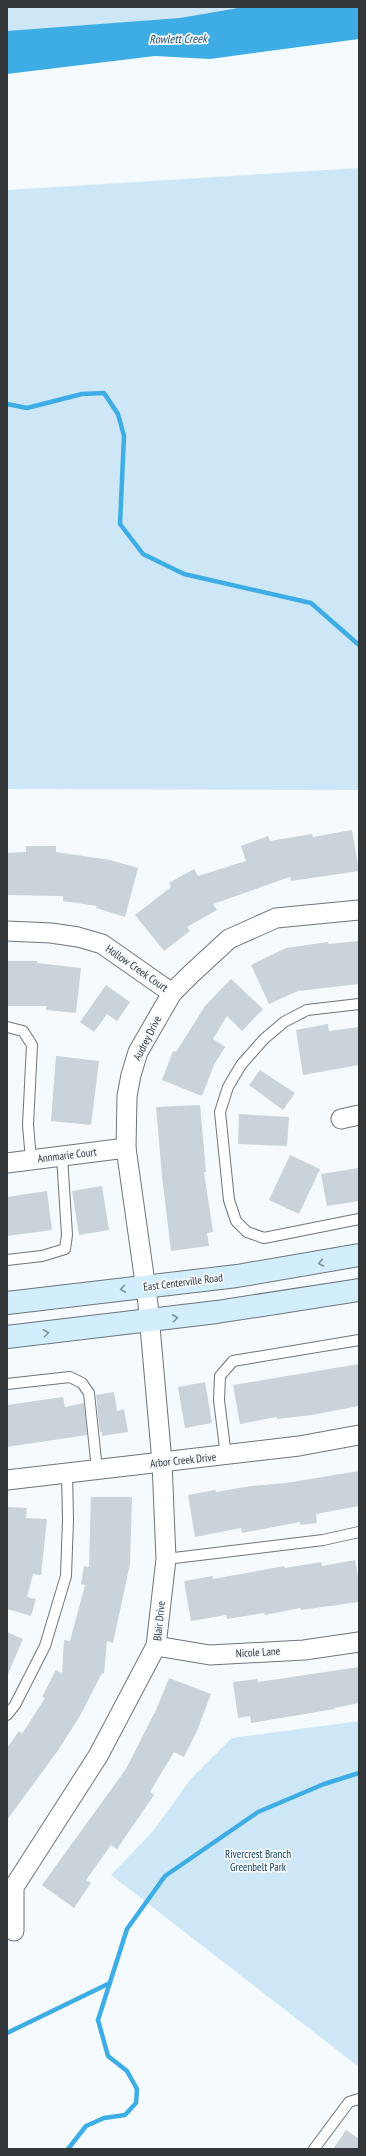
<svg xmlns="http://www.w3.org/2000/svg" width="366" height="2156" font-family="'PT Sans Narrow',sans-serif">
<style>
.green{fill:#cee7f7}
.water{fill:#3eade5}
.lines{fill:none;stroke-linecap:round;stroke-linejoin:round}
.stream{stroke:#3eade5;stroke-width:4.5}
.building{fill:#c9d3d9}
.lane-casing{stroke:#6d767b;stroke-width:12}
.street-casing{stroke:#6d767b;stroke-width:21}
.secondary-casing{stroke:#6d767b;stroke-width:24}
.lane{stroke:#fff;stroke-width:10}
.street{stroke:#fff;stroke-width:19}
.secondary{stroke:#d2edfc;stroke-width:22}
.oneway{stroke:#82929a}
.labels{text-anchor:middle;stroke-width:3.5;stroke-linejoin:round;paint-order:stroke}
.street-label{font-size:11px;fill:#333739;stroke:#f4fafe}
.park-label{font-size:11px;fill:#18445c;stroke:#f4fafe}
.water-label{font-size:12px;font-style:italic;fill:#245068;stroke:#f4fafe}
</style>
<rect width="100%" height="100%" fill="#f4fafe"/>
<g class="green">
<polygon points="7,7 344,7 7,51"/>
<polygon points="359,168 359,790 7,789 7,190"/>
<polygon points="359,1721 359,2067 111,1875 153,1831 190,1780 232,1738"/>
</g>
<polygon class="water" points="244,7 359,7 359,39 210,59 155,56 7,74 7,31 180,18"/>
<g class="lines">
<g class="stream">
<polyline points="7,404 27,408 82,394 104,393 118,414 124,436 120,524 143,554 184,574 311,603 359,645"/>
<polyline points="7,2033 110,1983"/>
<polyline points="68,2149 86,2126 104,2118 125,2115 136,2103 137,2089 127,2071 108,2056 98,2020 127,1929 165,1876 258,1812 324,1784 359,1773"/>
</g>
</g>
<g class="building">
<polygon points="352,830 359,871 291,881 290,877 213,904 217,910 187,927 190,931 164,951 135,915 171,887 169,883 194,869 198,876 246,861 241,846 268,836 270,841 312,834 313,837"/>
<polygon points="26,846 56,846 56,852 110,860 138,868 125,917 96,908 97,906 63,901 63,896 7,895 7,853 26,852"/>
<polygon points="359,941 359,984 298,991 269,1004 251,965 286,948 328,942 329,944"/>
<polygon points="7,961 37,961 37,963 81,968 76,1013 46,1010 46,1006 7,1006"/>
<polygon points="231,979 263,1009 242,1031 227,1016 213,1039 225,1047 214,1065 202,1096 162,1080 173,1051 176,1052 205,1006"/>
<polygon points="106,985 130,1002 117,1021 107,1014 94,1032 80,1022"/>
<polygon points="328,1024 329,1031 359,1027 359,1065 303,1075 296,1030"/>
<polygon points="56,1056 99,1061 91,1125 51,1121"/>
<polygon points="260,1070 295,1093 283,1110 249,1085"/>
<polygon points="200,1105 206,1172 204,1172 213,1232 207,1233 209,1246 171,1251 162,1176 156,1107"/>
<polygon points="239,1114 289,1117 287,1146 238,1144"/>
<polygon points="290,1155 320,1169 299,1214 269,1200"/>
<polygon points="359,1168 359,1201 327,1206 321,1174"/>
<polygon points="102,1186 109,1230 79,1235 72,1191"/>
<polygon points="47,1191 52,1230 7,1236 7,1197"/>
<polygon points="359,1364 359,1406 312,1415 277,1419 277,1417 240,1424 233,1385"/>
<polygon points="205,1382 212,1423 185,1428 178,1387"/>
<polygon points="114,1392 117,1411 124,1409 128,1432 102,1436 102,1432 100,1432 96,1395"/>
<polygon points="63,1397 65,1407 84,1403 87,1435 7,1447 7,1405"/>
<polygon points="359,1471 359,1506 316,1514 317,1523 300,1525 300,1522 242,1533 241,1528 195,1537 188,1495 215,1490 216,1492 251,1486 286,1483"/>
<polygon points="91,1497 132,1497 130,1564 113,1643 107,1641 104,1674 102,1673 81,1714 59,1749 7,1820 7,1748 19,1731 22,1734 45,1698 42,1697 56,1670 62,1673 64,1640 70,1641 85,1585 81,1584 84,1566 89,1567"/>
<polygon points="7,1507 27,1508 26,1518 47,1519 41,1575 33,1574 27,1597 36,1599 31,1616 7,1609"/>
<polygon points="355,1560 359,1582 359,1602 301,1610 300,1608 265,1615 264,1613 227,1619 226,1615 191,1621 184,1581 213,1576 213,1579 284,1566 285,1568 321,1562 322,1566"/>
<polygon points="7,1632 23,1639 7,1676"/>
<polygon points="359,1667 359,1703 334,1708 335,1709 251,1723 250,1716 238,1718 233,1682 257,1679 258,1682"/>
<polygon points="169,1678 211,1694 197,1731 184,1757 174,1752 150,1792 154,1795 117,1849 111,1845 86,1880 91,1883 74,1908 42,1885 126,1769 157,1708"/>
<polygon points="346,2130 359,2139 359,2149 333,2149"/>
</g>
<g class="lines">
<defs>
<g id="lane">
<polyline points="359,1004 307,1010 284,1022 264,1039 241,1065 228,1087 220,1112 229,1200 236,1221 247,1232 264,1238 359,1219"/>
<polyline points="7,1027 23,1031 32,1045 28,1125 31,1160"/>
<polyline points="7,1260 42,1256 65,1249 67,1235 62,1156"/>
<polyline points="7,1384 70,1377 82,1383 89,1393 97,1470"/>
<polyline points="226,1456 219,1400 220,1376 233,1361 359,1340"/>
<polyline points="166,1559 323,1540 359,1532"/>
<polyline points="7,1715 15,1705 45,1646 66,1576 68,1520 67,1473"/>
<polyline points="314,2149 349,2102 359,2099"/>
</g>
<g id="street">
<polyline points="7,931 51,933 78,937 102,944 172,993"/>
<polyline points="341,1119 359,1115"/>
<polyline points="7,1163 126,1148"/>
<polyline points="7,1480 299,1446 359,1435"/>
<polyline points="156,1646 210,1655 304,1650 359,1642"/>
<polyline points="14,1931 14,1887 98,1756 156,1646 166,1559 162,1462 148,1304 126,1148 127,1096 131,1075 138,1052 172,993 191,974 229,939 276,918 359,910"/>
</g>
<g id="secondary">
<polyline points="7,1303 237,1276 359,1255"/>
<polyline points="7,1337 217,1312 359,1290"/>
</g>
</defs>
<use href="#lane" class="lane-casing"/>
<use href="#street" class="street-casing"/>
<use href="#secondary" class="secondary-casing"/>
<use href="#lane" class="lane"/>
<use href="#street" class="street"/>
<use href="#secondary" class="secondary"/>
</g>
<defs><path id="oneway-chevron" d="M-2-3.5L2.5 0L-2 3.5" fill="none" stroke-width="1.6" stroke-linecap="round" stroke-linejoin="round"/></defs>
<g class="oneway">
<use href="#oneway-chevron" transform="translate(321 1263) rotate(169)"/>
<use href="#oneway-chevron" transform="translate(123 1289) rotate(173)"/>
<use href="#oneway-chevron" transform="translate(175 1318) rotate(-7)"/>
<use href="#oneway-chevron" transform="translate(46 1333) rotate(-7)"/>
</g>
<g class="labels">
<g class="street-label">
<text transform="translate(137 968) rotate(35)" y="4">Hollow Creek Court</text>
<text transform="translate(147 1038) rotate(-63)" y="4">Audrey Drive</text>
<text transform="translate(67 1155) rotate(-7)" y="4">Annmarie Court</text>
<text transform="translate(183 1282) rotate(-7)" y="4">East Centerville Road</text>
<text transform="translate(183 1460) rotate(-6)" y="4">Arbor Creek Drive</text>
<text transform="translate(159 1621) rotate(-84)" y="4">Blair Drive</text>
<text transform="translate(258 1652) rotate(-3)" y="4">Nicole Lane</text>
</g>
<g class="park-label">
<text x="258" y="1858">Rivercrest Branch<tspan x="258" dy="13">Greenbelt Park</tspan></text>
</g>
<g class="water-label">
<text transform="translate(178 39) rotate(-1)" y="4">Rowlett Creek</text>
</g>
</g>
<rect width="366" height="2156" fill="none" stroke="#333739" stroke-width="16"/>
</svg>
